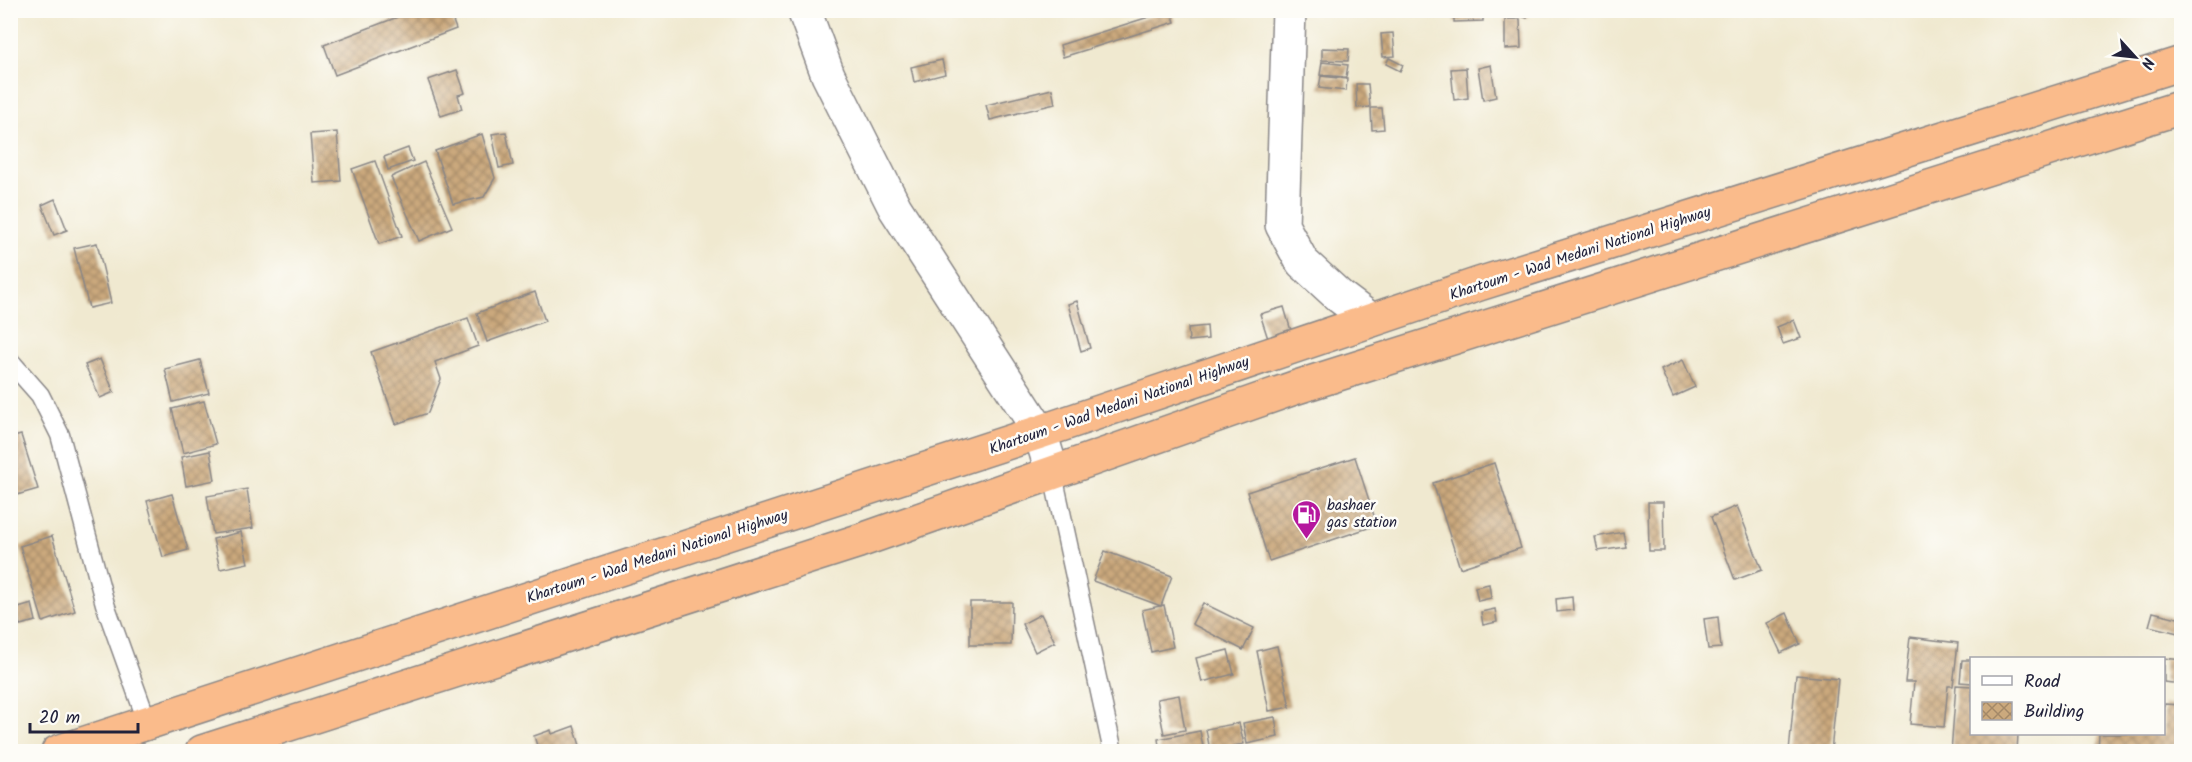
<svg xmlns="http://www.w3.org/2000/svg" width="2192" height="762" font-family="Kalam,sans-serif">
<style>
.building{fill:url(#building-cross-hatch)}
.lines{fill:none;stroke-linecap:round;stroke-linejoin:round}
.service-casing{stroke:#898686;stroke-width:21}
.minor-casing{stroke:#898686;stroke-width:36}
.trunk-casing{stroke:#898686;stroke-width:36}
.service{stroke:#fff;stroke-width:18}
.minor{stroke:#fff;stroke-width:33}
.trunk{stroke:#fabb8b;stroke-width:33}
.labels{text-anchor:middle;stroke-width:5;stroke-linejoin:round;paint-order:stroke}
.street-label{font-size:15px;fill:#22223b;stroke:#fdfcf7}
.poi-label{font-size:15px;fill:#22223b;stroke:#fdfcf7;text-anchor:start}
</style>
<defs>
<pattern id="building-cross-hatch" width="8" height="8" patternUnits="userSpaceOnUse" patternTransform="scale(1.5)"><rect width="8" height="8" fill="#cba97d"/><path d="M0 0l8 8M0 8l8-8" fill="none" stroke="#a48968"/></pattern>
</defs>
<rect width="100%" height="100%" fill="#fdfcf7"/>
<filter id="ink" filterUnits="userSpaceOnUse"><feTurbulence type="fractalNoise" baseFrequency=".0167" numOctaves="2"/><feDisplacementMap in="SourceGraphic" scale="12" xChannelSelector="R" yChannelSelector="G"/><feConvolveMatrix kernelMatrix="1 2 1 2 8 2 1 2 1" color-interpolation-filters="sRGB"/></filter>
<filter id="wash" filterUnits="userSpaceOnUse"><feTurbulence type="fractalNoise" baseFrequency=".008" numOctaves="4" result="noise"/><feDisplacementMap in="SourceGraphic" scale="24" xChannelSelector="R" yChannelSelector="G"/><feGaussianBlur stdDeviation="1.35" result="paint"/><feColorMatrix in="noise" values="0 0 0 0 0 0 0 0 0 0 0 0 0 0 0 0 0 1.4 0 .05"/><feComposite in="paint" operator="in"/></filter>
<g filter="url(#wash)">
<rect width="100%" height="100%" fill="#f0e9d0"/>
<g id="blocks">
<g class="building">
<polygon points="416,10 449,10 456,29 335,75 324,45"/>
<polygon points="1171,10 1175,22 1063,57 1060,45"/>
<polygon points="1503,10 1529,10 1527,18"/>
<polygon points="1483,14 1483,21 1454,22 1454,15"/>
<polygon points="1505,19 1520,19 1521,48 1505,49"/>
<polygon points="1393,33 1395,56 1383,57 1381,34"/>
<polygon points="1322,48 1349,49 1348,61 1322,60"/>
<polygon points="1389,58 1403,65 1400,71 1386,64"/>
<polygon points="942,60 945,74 914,82 911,67"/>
<polygon points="1322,62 1348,65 1346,77 1320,75"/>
<polygon points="1491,65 1496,97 1483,100 1478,68"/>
<polygon points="1466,68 1468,98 1454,100 1451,69"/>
<polygon points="457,70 465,93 458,95 462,109 441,116 428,80"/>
<polygon points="1321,76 1347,79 1346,91 1319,88"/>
<polygon points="1356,84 1368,84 1370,107 1357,108"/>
<polygon points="1052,89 1055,104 990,120 986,105"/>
<polygon points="1371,108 1382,108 1384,129 1372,130"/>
<polygon points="337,132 341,181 314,183 310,134"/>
<polygon points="506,132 513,165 499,168 492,134"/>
<polygon points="482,134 495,178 484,197 453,204 435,151"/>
<polygon points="408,148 413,161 388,170 384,157"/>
<polygon points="375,161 402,236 379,244 352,169"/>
<polygon points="424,162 452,227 419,241 391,177"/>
<polygon points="55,199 67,230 54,235 42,205"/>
<polygon points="97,243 111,303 89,308 74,248"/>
<polygon points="535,292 545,321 487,342 477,313"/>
<polygon points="1077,301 1090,348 1081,351 1068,304"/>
<polygon points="1284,307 1294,341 1271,348 1260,314"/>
<polygon points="468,318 478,346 435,362 441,379 428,413 396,424 371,352"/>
<polygon points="1794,320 1801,338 1783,344 1777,327"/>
<polygon points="1207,326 1208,339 1189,341 1188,328"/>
<polygon points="100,359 114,392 100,398 85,365"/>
<polygon points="200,360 209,393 173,402 165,369"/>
<polygon points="1683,360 1695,387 1673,397 1661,370"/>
<polygon points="204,401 216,444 183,453 172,409"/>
<polygon points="21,435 38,489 10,497 10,438"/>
<polygon points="210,451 215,480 186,486 181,457"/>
<polygon points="1355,457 1377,525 1269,561 1247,492"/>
<polygon points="1494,463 1521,548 1460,568 1433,483"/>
<polygon points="247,489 253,528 213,534 207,496"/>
<polygon points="172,494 188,550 163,557 147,501"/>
<polygon points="1648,502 1663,502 1664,551 1649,551"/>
<polygon points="1737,506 1762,570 1735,580 1711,517"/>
<polygon points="241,532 248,563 220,569 213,539"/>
<polygon points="1623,532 1626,547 1598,551 1595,537"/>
<polygon points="52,536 75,611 43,622 20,546"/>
<polygon points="1105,551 1172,576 1161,606 1093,581"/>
<polygon points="1489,584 1491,598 1478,601 1475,587"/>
<polygon points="1572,597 1573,610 1557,612 1556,599"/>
<polygon points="970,602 1012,602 1011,645 970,645"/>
<polygon points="1203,603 1254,628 1243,650 1192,624"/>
<polygon points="32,604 36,621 20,625 15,609"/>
<polygon points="1164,605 1173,647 1151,652 1142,610"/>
<polygon points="1495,609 1497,622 1483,625 1481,612"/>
<polygon points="2153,612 2182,619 2182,634 2149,626"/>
<polygon points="1787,613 1800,644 1781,653 1767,623"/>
<polygon points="1041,614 1055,642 1035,652 1022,624"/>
<polygon points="1718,617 1721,648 1708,649 1704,619"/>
<polygon points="1910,637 1958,643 1953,686 1948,686 1944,727 1910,724 1914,682 1905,682"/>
<polygon points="1277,646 1290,707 1269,711 1257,651"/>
<polygon points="1228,650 1234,674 1202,682 1196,658"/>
<polygon points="2164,658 2182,660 2182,684 2164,682"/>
<polygon points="1962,660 1972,660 1972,683 1960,682"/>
<polygon points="1796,675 1838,679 1831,752 1789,752"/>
<polygon points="1956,685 1972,686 1972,734 2018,734 2017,752 1951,752"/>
<polygon points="1179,695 1185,730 1164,734 1157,699"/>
<polygon points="2164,704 2182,705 2178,752 2098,752 2099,734 2164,734"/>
<polygon points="1275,717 1278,737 1247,744 1243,723"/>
<polygon points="1239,723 1244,744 1210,751 1206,729"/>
<polygon points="574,726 582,752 539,752 534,736 551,730 552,734"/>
<polygon points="1200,731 1204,752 1160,752 1158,739"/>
</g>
</g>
</g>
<g filter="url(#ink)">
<use href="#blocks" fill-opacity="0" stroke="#898686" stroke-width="1.5"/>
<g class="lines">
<defs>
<g id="service">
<polyline points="10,361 40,395 60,435 105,604 148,724"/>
<polyline points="1053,475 1113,752"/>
</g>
<g id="minor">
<polyline points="804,10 828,75 895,208 1040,432 1053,475"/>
<polyline points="1289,10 1282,225 1302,262 1339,296 1371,320"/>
</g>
<g id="trunk">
<polyline points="58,752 1040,432 1479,284 2182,63"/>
<polyline points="202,752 859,541 1294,388 2182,107"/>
</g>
</defs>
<use href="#service" class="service-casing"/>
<use href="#minor" class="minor-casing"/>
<use href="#trunk" class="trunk-casing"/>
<use href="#service" class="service"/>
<use href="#minor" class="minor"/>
<use href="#trunk" class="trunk"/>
</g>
</g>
<defs>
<symbol id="fuel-pin" viewBox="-11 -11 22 30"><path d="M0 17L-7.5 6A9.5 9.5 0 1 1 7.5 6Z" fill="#b5179e" stroke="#fdfcf7"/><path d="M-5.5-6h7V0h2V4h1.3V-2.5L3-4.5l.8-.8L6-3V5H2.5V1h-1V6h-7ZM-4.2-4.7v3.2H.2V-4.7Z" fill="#fff"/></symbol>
</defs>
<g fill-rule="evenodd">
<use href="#fuel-pin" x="1290" y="498" width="33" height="45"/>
</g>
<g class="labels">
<g class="street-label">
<text transform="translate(1580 253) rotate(-18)" y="5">Khartoum - Wad Medani National Highway</text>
<text transform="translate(1119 405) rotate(-19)" y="5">Khartoum - Wad Medani National Highway</text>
<text transform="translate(657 556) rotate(-18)" y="5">Khartoum - Wad Medani National Highway</text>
</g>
<g class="poi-label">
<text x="1327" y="510">bashaer<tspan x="1327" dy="17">gas station</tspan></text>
</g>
</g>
<rect width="2192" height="762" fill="none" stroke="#fdfcf7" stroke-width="36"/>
<rect x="1970" y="657" width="195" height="78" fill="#fdfcf7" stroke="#a5a5ac" stroke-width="1.5"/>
<rect x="1982" y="676" width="30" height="9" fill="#ffffff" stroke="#a5a5ac" stroke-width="1.5"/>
<text x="2024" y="687" font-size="18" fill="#22223b">Road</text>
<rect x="1982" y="702" width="30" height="18" fill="url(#building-cross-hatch)" stroke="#a5a5ac" stroke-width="1.5"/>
<text x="2024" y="717" font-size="18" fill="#22223b">Building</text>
<g transform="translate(2135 57) rotate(117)" stroke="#fdfcf7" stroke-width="4.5" paint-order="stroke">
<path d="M0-4.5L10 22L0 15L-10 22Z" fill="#22223b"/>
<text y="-9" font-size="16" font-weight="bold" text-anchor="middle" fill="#22223b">N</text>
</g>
<path d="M30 723v9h108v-9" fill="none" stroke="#22223b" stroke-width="3"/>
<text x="39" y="723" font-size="18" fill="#22223b" stroke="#fdfcf7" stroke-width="4.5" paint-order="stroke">20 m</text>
</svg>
